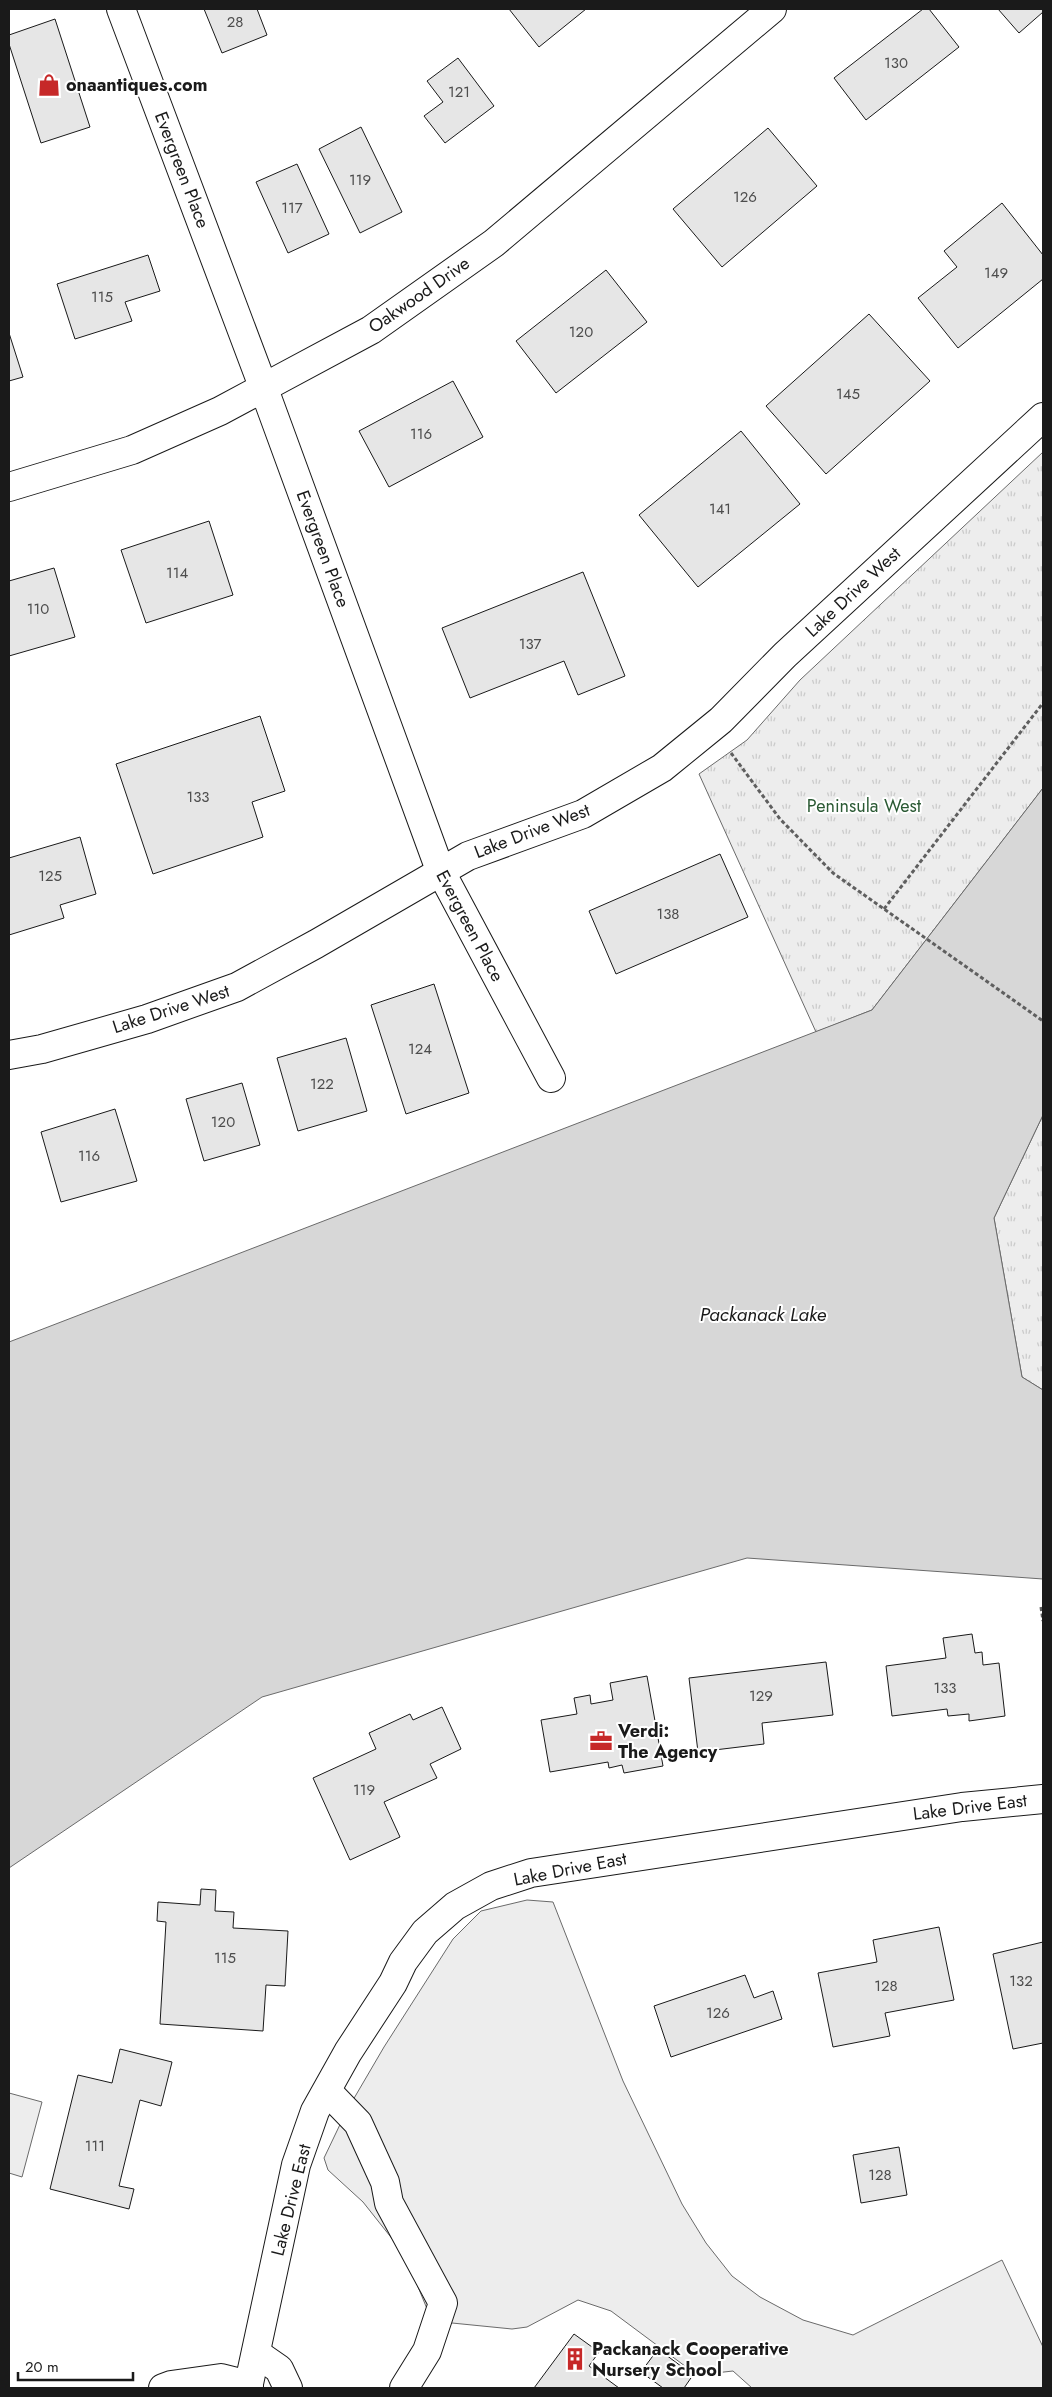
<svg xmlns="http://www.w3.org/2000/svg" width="1052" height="2397" font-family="Jost,sans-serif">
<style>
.park{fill:url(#park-tufts);stroke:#6a6a6a}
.built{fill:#ededed;stroke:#6a6a6a}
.water{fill:#d7d7d7;stroke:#6a6a6a}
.building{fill:#e6e6e6;stroke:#1a1a1a}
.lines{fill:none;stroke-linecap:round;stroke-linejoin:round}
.minor-casing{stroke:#1a1a1a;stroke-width:30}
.path{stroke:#5f5f5f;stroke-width:3;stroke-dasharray:4 2.5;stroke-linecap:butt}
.minor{stroke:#fff;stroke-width:28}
.labels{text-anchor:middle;stroke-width:4;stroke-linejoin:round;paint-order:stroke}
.number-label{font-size:15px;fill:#4d4d4d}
.poi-label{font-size:18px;font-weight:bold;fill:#1a1a1a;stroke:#fff;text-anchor:start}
.street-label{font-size:18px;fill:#1a1a1a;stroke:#fff}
.park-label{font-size:18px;fill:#2b5a34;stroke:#fff}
.water-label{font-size:19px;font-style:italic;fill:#1a1a1a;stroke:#fff}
</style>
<defs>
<pattern id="park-tufts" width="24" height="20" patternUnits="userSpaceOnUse" patternTransform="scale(1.25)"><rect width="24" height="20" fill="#ededed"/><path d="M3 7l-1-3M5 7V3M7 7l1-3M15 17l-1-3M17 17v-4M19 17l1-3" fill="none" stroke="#cbcbcb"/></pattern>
</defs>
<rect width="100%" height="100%" fill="#fff"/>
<g class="park">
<polygon points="1043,452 1043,788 872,1010 816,1032 699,774 747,740 800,680"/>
<polygon points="1043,1115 1043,1390 1022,1377 994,1218"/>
</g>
<g class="built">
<polygon points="527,1900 553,1902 623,2081 682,2204 706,2243 732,2276 760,2297 803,2320 853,2335 1002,2260 1043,2347 1043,2388 752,2388 733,2371 697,2375 611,2311 578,2300 527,2327 512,2329 432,2321 405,2255 363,2202 328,2170 324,2158 346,2112 384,2047 453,1939 481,1911"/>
<polygon points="9,2093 42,2102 22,2177 9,2173"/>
</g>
<polygon class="water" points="1043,788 1043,1115 994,1218 1022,1377 1043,1390 1043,1579 747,1558 262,1697 9,1868 9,1342 872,1010"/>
<g class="building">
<polygon points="204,9 257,9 267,35 222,53"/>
<polygon points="509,9 586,9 539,47"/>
<polygon points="923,9 929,9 959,47 866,120 834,78"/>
<polygon points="998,9 1043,9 1043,12 1019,33"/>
<polygon points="55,19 90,127 41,143 9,44 9,35"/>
<polygon points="458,58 494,106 445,143 424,116 443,102 427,81"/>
<polygon points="361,127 402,212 360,233 319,149"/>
<polygon points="768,128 817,186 722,267 673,209"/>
<polygon points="297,164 329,234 288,253 256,182"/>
<polygon points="1002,203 1043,255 1043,279 958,348 918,298 957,267 944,251"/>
<polygon points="148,255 160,291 125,302 132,321 75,339 57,284"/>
<polygon points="606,270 647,322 556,393 516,341"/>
<polygon points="869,314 930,381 826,474 766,406"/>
<polygon points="9,333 23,377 9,381"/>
<polygon points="453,381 483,437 389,487 359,431"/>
<polygon points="741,431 800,504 698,587 639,515"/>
<polygon points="209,521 233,595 146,623 121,550"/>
<polygon points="54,568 75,637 9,656 9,581"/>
<polygon points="583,572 625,676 578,695 564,661 470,698 442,628"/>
<polygon points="260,716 285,791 252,802 263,837 153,874 116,764"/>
<polygon points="80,837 96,894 60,905 64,918 9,935 9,858"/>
<polygon points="720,854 748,917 616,974 589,911"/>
<polygon points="434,984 469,1093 406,1114 371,1005"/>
<polygon points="346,1038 367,1111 298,1131 277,1058"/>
<polygon points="242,1083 260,1145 204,1161 186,1099"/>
<polygon points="115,1109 137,1181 61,1202 41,1132"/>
<polygon points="972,1634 975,1653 982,1652 983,1665 999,1663 1005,1716 969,1721 969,1714 948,1716 947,1709 892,1716 886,1666 946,1658 943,1638"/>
<polygon points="826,1662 833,1715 762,1723 764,1744 698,1752 689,1678"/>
<polygon points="647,1676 663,1766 624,1773 622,1765 609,1768 608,1762 550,1772 541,1720 577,1714 574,1698 590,1695 591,1704 613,1700 610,1683"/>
<polygon points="442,1707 461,1749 430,1764 437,1778 384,1802 400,1837 350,1860 313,1778 376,1749 369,1733 410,1714 413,1720"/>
<polygon points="201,1889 216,1890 215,1911 234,1912 233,1928 288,1931 285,1986 266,1985 263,2031 160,2024 166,1922 157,1921 158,1902 200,1905"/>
<polygon points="939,1927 954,2000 885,2013 890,2036 833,2047 818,1973 877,1962 873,1940"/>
<polygon points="1043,1942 1043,2043 1013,2049 993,1954"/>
<polygon points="745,1975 754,1998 773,1991 782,2019 671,2057 654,2006"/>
<polygon points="120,2049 172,2062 161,2106 140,2100 119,2186 134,2189 129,2209 50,2189 78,2075 112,2083"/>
<polygon points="899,2147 907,2195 861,2203 853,2155"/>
<polygon points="574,2334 599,2352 589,2366 619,2388 534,2388"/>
<polygon points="658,2349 693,2375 684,2388 663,2388 641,2372"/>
</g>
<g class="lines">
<defs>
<g id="minor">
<polyline points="121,9 264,389 440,870 551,1078"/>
<polyline points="9,487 132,450 220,411 371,330 494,243 772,9"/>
<polyline points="9,1055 42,1049 147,1019 237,987 316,944 468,856 583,814 662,768 721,720 785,655 1043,417"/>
<polyline points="327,2091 358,2123 385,2182 389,2203 443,2303 427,2351 404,2388"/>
<polyline points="256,2353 279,2369 288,2388"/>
<polyline points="163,2388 171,2385 221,2378 249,2385"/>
<polyline points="248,2388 296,2165 315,2111 348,2052 393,1983 403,1962 425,1932 455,1906 491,1886 531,1873 962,1807 1043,1799"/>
</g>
</defs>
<use href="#minor" class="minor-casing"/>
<g class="path">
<polyline points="731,753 780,819 833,873 1043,1021"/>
<polyline points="884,909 1043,703"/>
<polyline points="1041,1607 1043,1621"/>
</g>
<use href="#minor" class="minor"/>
</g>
<defs>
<symbol id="shop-bare" viewBox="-9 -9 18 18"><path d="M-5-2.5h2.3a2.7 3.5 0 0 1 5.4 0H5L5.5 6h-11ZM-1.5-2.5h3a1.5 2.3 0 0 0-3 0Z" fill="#c62828" stroke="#fff" stroke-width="2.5" paint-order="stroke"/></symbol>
<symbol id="office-bare" viewBox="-9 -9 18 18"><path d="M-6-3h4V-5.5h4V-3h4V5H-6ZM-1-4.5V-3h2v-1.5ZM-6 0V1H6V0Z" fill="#c62828" stroke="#fff" stroke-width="2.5" paint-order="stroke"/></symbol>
<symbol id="building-bare" viewBox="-9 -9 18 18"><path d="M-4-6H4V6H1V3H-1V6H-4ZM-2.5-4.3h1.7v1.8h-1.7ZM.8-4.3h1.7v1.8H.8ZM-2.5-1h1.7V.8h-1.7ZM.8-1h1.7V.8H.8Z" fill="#c62828" stroke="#fff" stroke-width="2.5" paint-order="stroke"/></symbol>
</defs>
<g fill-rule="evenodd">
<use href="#shop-bare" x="33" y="69" width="32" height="32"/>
<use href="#office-bare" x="585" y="1725" width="32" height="32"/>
<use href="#building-bare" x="559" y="2343" width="32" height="32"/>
</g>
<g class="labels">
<g class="number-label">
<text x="235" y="27">28</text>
<text x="896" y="68">130</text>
<text x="459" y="97">121</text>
<text x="360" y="185">119</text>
<text x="745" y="202">126</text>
<text x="292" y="213">117</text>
<text x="996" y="278">149</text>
<text x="102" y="302">115</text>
<text x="581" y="337">120</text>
<text x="848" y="399">145</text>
<text x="421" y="439">116</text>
<text x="720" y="514">141</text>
<text x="177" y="578">114</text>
<text x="38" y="614">110</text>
<text x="530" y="649">137</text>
<text x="198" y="802">133</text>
<text x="50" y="881">125</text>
<text x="668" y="919">138</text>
<text x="420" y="1054">124</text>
<text x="322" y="1089">122</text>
<text x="223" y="1127">120</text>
<text x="89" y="1161">116</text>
<text x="945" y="1693">133</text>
<text x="761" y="1701">129</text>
<text x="364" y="1795">119</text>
<text x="225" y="1963">115</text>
<text x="1021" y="1986">132</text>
<text x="886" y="1991">128</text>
<text x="718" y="2018">126</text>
<text x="95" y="2151">111</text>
<text x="880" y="2180">128</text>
</g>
<g class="poi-label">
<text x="66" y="91">onaantiques.com</text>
<text x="618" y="1737">Verdi:<tspan x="618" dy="21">The Agency</tspan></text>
<text x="592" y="2355">Packanack Cooperative<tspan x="592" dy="21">Nursery School</tspan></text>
</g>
<g class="street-label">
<text transform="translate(182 170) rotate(69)" y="6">Evergreen Place</text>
<text transform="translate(419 295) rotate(-35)" y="6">Oakwood Drive</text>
<text transform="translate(323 549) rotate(70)" y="6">Evergreen Place</text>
<text transform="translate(853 592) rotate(-43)" y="6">Lake Drive West</text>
<text transform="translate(532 831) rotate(-21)" y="6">Lake Drive West</text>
<text transform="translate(470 926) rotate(62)" y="6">Evergreen Place</text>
<text transform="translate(171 1009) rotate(-18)" y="6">Lake Drive West</text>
<text transform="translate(970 1807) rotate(-7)" y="6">Lake Drive East</text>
<text transform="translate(570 1869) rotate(-11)" y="6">Lake Drive East</text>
<text transform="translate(291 2200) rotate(-76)" y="6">Lake Drive East</text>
</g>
<g class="park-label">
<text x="864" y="812">Peninsula West</text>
</g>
<g class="water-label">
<text x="763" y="1321">Packanack Lake</text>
</g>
</g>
<rect width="1052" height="2397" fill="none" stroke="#1a1a1a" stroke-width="20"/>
<path d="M18 2372v8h115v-8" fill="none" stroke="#1a1a1a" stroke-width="2.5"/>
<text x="25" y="2372" font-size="15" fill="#1a1a1a" stroke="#ffffff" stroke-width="4" paint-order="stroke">20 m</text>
</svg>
